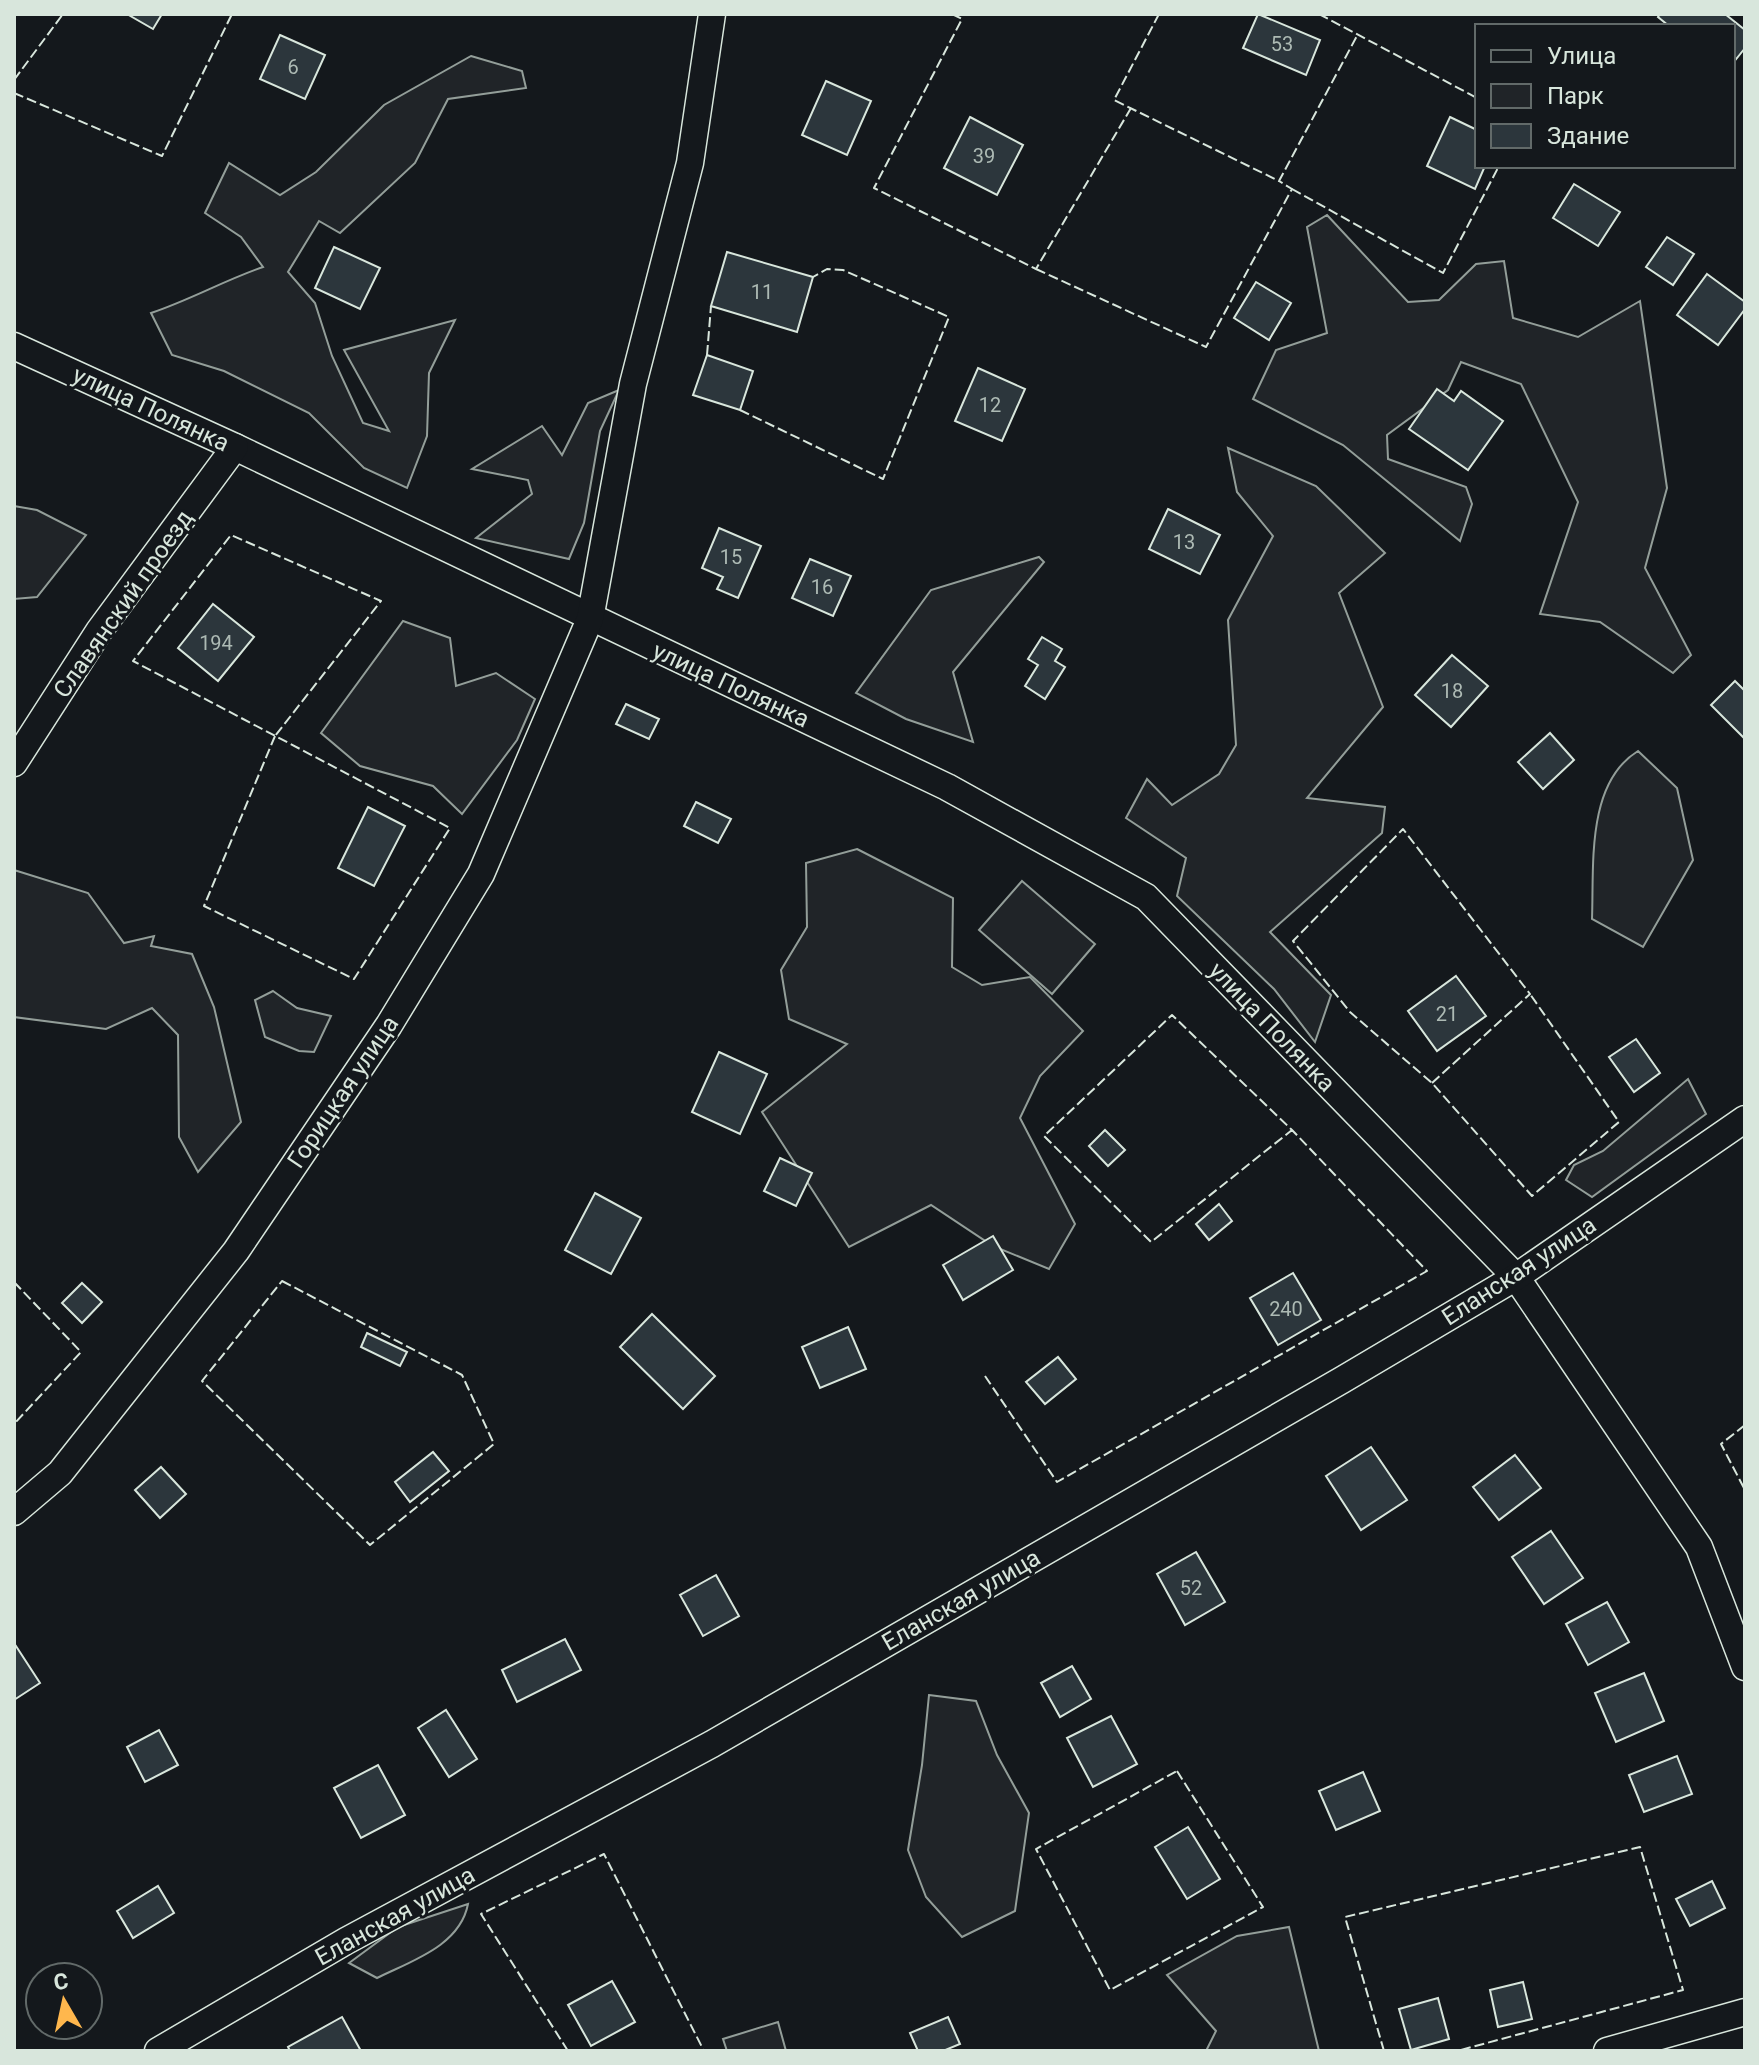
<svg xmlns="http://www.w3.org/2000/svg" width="1759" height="2065" font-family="Roboto,sans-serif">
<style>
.green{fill:#202428;stroke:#939e99;stroke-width:2}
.building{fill:#2c363c;stroke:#d8e6dc;stroke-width:2}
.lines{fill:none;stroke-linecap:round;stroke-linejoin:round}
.street-casing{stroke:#d8e6dc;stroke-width:29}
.street{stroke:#14181c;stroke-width:26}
.fence{stroke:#d8e6dc;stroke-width:2;stroke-dasharray:10 4;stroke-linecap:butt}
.labels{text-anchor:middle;stroke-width:6;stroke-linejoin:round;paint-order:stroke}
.number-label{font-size:20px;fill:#adbab4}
.street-label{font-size:24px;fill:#d8e6dc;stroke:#14181c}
</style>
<rect width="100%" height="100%" fill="#14181c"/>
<g class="green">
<path d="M 471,56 L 522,71 L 526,88 L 448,99 L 415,163 L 340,233 L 319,221 L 288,272 L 315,303 L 332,356 L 363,423 L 389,431 L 344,350 L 455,320 L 429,373 L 427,436 L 407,488 L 364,468 L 309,413 L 224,371 L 172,355 L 151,313 C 190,300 225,280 263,267 L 241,237 L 205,213 L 229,163 L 280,195 L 316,172 L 384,105 Z"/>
<polygon points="1327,215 1408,302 1439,300 1476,264 1504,261 1513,318 1578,337 1640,301 1667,488 1645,568 1691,655 1673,673 1600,622 1540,614 1578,502 1521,384 1461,362 1448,390 1387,435 1388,459 1466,487 1472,504 1460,541 1343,445 1253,399 1276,350 1327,333 1307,227"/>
<polygon points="619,390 600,431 584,523 569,559 476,538 532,494 528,480 472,469 542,426 562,455 588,403"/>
<polygon points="1228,448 1316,486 1385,553 1339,593 1383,707 1307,798 1385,807 1382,833 1270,932 1331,995 1315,1042 1274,989 1177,896 1186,858 1126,818 1147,779 1172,805 1219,774 1236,745 1228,620 1273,536 1237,492"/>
<polygon points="14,506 37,510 86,535 37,597 14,599"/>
<polygon points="1039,557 1044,562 953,672 973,742 906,719 856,693 931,590"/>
<polygon points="403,621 450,638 456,686 496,673 535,699 517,740 462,814 433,786 360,766 321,733"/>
<path d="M 1638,751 L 1677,788 L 1693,860 L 1643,947 L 1592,919 C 1594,865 1586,783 1638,751 Z"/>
<polygon points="857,849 953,898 952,967 982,985 1030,977 1083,1031 1040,1076 1020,1118 1075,1224 1049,1269 993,1246 931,1205 849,1247 762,1112 847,1044 789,1019 781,970 807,927 806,863"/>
<polygon points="14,870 88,893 124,943 154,936 151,946 192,954 214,1007 241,1122 198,1172 179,1137 178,1035 152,1008 106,1029 14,1017"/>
<polygon points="1022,881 1095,944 1052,994 979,930"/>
<polygon points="273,991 297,1008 331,1016 314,1052 299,1051 265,1037 255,1000"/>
<polygon points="1688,1079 1706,1114 1592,1197 1566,1180 1574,1165 1603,1151"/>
<polygon points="929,1695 976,1701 997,1755 1029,1813 1015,1911 962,1937 926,1897 908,1850 922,1765"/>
<path d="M 468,1904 C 460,1946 411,1961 377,1978 L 349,1963 L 398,1927 Z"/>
<polygon points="1289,1927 1319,2051 1206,2051 1216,2031 1167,1975 1237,1936"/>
<polygon points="778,2022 786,2051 727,2051 723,2039"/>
</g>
<g class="building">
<polygon points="127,14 162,14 153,29"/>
<polygon points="1258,14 1320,40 1306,75 1243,48"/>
<polygon points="1660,14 1725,14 1745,30 1745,48 1733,63 1733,26 1669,26 1658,17"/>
<polygon points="280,35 325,55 305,99 260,79"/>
<polygon points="826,81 871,101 847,155 802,135"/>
<polygon points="970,117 1023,145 997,195 944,168"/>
<polygon points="1450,117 1477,130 1477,166 1485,166 1475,189 1427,166"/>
<polygon points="1574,184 1620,212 1598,246 1553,218"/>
<polygon points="1667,237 1694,254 1673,285 1646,267"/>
<polygon points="334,247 380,268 360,309 315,288"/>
<polygon points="727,252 813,277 797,332 711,306"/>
<polygon points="1707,274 1745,302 1745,309 1718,345 1677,315"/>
<polygon points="1256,282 1291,303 1269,340 1234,318"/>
<polygon points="707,355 753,371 740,410 693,395"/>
<polygon points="978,368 1025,389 1002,441 955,421"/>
<polygon points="1437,389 1454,401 1461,391 1503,421 1468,470 1409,429"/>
<polygon points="1168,509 1220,535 1200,574 1149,549"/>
<polygon points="719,528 761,546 738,598 717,589 723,577 702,568"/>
<polygon points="810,559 851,576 833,616 792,598"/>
<polygon points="213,604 254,637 218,681 178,648"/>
<polygon points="1042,637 1062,649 1055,661 1065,667 1045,699 1025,686 1038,665 1028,659"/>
<polygon points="1452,655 1488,686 1451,727 1415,695"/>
<polygon points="1735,681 1745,691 1745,739 1711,705"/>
<polygon points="626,704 659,719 649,739 616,724"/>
<polygon points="1550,733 1574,760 1543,789 1518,762"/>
<polygon points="696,802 731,819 718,843 684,826"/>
<polygon points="368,807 405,826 374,886 338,868"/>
<polygon points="1456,976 1486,1016 1437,1051 1408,1011"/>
<polygon points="1636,1039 1660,1073 1634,1092 1609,1057"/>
<polygon points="719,1052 767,1074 740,1134 692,1112"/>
<polygon points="1105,1130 1125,1150 1108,1166 1089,1146"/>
<polygon points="780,1158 812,1173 796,1206 764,1191"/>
<polygon points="595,1193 641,1218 611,1274 565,1250"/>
<polygon points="1219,1204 1232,1221 1209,1240 1196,1224"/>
<polygon points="993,1236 1013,1270 963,1300 943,1265"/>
<polygon points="1293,1273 1321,1320 1278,1345 1250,1298"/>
<polygon points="82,1283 102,1302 82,1323 62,1303"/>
<polygon points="652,1314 715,1376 683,1409 620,1347"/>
<polygon points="848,1327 866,1369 820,1388 802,1347"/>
<polygon points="367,1333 407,1352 400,1366 361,1347"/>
<polygon points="1058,1357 1076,1379 1045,1404 1026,1382"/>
<polygon points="1371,1447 1407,1500 1361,1530 1326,1476"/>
<polygon points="433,1452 449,1471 410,1502 395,1482"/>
<polygon points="1515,1455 1541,1488 1499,1520 1473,1487"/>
<polygon points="161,1467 186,1494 160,1518 135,1490"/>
<polygon points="1551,1531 1583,1578 1544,1604 1512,1557"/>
<polygon points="1196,1552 1225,1602 1185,1625 1157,1574"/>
<polygon points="716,1575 739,1616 703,1636 680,1595"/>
<polygon points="1607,1602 1629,1642 1588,1665 1566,1624"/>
<polygon points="565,1639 581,1670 517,1702 502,1670"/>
<polygon points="14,1643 40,1683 14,1700"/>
<polygon points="1072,1666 1091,1699 1060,1717 1041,1683"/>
<polygon points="1644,1673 1664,1721 1616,1742 1595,1693"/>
<polygon points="446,1710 477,1759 449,1777 418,1728"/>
<polygon points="1111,1716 1137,1764 1093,1787 1067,1738"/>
<polygon points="159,1730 178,1765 145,1782 127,1747"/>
<polygon points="1677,1756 1692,1794 1644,1812 1629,1775"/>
<polygon points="378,1765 405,1815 361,1838 334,1788"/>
<polygon points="1363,1772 1380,1811 1336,1830 1319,1791"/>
<polygon points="1188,1827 1220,1879 1187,1899 1155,1847"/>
<polygon points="1712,1881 1725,1908 1690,1926 1676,1899"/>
<polygon points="158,1886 174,1913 133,1938 117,1911"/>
<polygon points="612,1981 635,2022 591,2046 568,2005"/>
<polygon points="1523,1982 1532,2019 1498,2027 1490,1990"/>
<polygon points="1438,1998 1449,2039 1411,2050 1399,2009"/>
<polygon points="342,2017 361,2051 290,2051 288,2047"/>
<polygon points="948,2017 960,2044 943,2051 918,2051 910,2033"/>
</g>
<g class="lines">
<defs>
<g id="street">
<polyline points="14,346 235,447 947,787 1146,897 1516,1277 1699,1547 1745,1667"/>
<polyline points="14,763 99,631 235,447"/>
<polyline points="14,1512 60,1473 236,1251 389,1025 481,874 590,619 633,384 690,163 712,14"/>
<polyline points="158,2051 346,1941 712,1744 1342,1380 1516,1277 1745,1119"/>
<polyline points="1607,2051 1745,2012"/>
</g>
</defs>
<use href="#street" class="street-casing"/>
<use href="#street" class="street"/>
<g class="fence">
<polyline points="952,14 962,19 874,188 1036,269 1131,108"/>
<polyline points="1159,14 1114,100 1279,181 1358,34"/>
<polyline points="1319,14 1477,98"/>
<polyline points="14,80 63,14"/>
<polyline points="14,93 162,156 232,14"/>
<polyline points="1745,113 1745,117"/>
<polyline points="1292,189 1443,273 1499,166"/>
<polyline points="1036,269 1206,347 1292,189 1279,181"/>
<polyline points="707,355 711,306"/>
<polyline points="740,410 883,479 949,317 843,270 827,269 813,277"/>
<polyline points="275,736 204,906 354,979 450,828 133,661 231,535 381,601 275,736"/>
<polyline points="1432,1083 1530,994 1403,829 1293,941 1350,1012 1432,1083 1532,1196 1619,1122 1530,994"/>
<polyline points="1745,1200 1745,1203"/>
<polygon points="282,1281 462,1375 494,1444 370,1545 202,1381"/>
<polyline points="14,1282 81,1352 14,1424"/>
<polyline points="985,1376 1057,1482 1427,1271 1292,1130 1172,1015 1044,1136 1151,1242 1292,1130"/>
<polyline points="1745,1425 1721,1444 1745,1490"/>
<polygon points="1177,1771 1263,1907 1110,1990 1036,1849"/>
<polyline points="568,2051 481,1914 604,1854 704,2051"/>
<polyline points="1384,2051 1345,1917 1640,1847 1683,1990 1457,2051"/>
</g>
</g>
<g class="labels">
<g class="number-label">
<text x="1282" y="51">53</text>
<text x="293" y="74">6</text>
<text x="984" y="163">39</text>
<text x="762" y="299">11</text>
<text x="990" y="412">12</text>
<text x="1184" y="549">13</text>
<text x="731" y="564">15</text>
<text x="822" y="594">16</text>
<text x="216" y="650">194</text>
<text x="1452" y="698">18</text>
<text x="1447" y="1021">21</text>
<text x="1286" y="1316">240</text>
<text x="1191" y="1595">52</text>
</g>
<g class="street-label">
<text transform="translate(151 409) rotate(25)" y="8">улица Полянка</text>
<text transform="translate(123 604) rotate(-55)" y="8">Славянский проезд</text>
<text transform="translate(731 685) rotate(25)" y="8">улица Полянка</text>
<text transform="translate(1272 1027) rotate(46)" y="8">улица Полянка</text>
<text transform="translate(343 1092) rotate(-56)" y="8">Горицкая улица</text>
<text transform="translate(1519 1271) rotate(-33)" y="8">Еланская улица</text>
<text transform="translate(961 1600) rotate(-30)" y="8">Еланская улица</text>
<text transform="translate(395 1916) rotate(-29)" y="8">Еланская улица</text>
</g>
</g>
<rect width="1759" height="2065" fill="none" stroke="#d8e6dc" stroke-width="32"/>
<rect x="1475" y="24" width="260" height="144" fill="#14181c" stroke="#626a69" stroke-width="2"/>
<rect x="1491" y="50" width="40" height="12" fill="#14181c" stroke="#626a69" stroke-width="2"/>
<text x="1547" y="64" font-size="24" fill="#d8e6dc">Улица</text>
<rect x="1491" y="84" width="40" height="24" fill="#202428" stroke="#626a69" stroke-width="2"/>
<text x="1547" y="104" font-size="24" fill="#d8e6dc">Парк</text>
<rect x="1491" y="124" width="40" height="24" fill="#2c363c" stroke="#626a69" stroke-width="2"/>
<text x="1547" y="144" font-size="24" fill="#d8e6dc">Здание</text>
<g transform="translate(64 2001) rotate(351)"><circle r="38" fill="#14181c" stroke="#626a69" stroke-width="2"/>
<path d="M0-6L14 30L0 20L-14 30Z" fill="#ffb74d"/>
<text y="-12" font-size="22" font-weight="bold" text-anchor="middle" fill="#d8e6dc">С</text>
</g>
</svg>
